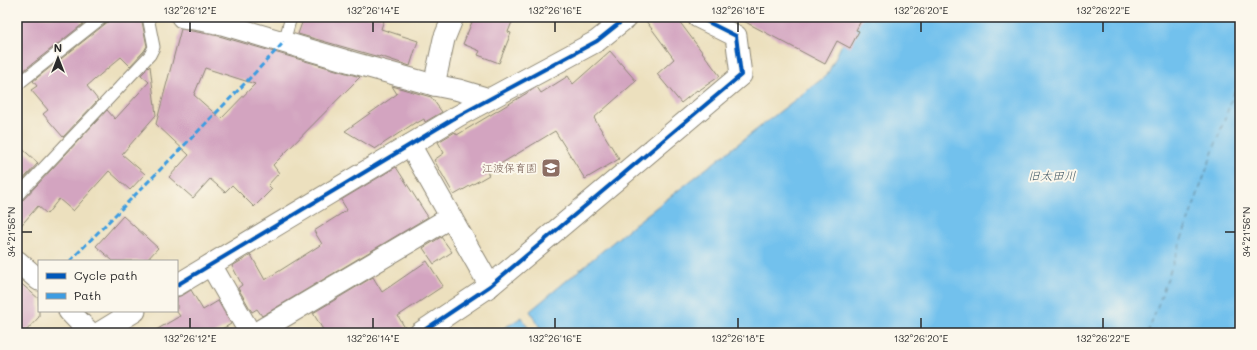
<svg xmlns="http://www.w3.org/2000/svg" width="1257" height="350" font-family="Mali,'Klee One',sans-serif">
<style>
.water{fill:#72c1ed;stroke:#4e768c}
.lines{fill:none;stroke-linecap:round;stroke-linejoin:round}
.ferry{stroke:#405865;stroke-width:1;stroke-dasharray:5 4;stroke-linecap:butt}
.building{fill:#d3a4c0;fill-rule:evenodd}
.lane-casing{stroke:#8c8674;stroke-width:13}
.street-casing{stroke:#8c8674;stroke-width:23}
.lane{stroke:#fff;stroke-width:11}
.street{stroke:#fff;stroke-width:21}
.quiet{stroke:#3d9ce1;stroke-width:3;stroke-dasharray:6 3;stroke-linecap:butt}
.cycleway-casing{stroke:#fbf7ec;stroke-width:6}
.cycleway{stroke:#0057b8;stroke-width:4}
.ticks{fill:none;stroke:#2b2b2b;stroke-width:1.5}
.labels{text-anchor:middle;stroke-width:4;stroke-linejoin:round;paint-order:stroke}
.education-label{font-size:11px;fill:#785e54;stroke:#fbf7ec;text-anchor:end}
.water-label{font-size:12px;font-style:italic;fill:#405865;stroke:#fbf7ec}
.neatline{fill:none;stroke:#2b2b2b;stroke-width:1.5}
.ticks-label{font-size:10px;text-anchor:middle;fill:#2b2b2b}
</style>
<rect width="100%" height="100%" fill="#fbf7ec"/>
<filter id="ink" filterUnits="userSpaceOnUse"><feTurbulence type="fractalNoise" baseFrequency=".025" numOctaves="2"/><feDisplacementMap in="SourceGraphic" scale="8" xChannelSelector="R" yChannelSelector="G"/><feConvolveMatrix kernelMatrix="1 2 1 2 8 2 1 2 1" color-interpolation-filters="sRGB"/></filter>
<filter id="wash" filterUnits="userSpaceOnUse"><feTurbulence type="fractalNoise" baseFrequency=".012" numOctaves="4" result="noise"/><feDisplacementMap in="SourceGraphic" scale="16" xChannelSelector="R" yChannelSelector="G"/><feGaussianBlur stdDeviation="0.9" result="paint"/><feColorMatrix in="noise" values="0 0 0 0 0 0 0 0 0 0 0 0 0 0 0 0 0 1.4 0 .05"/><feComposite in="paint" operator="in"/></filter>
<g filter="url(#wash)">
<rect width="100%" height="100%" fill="#ece0be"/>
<g class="water">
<polygon points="855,17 1240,17 1240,333 543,333 530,311 636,223 827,75"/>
<polygon points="522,317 531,333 496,333"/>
</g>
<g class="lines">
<polyline class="ferry" points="1148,333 1240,76"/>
</g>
<g id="blocks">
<g class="building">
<polygon points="17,17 78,17 83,24 23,71 17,64"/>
<polygon points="114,17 141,17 147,46 144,51 130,66 121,57 87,86 98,100 63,137 43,114 48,110 31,90 37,86 33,81"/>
<polygon points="304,17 385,17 381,29 418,41 410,66 380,56 379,57 298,34"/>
<polygon points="474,17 514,17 508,32 511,33 499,63 478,55 480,51 463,44"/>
<polygon points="643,17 676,17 720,76 698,91 697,90 681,103 657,74 674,59"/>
<polygon points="736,17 863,17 856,30 859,31 850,48 837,41 825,64"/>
<path d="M 181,29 L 219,36 L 360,77 L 273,165 L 279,173 L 268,185 L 272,189 L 254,207 L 232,185 L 225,192 L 210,179 L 193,198 L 169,177 L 189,155 L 156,124 ZM 205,68 L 255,84 L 221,119 L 194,95 Z"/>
<polygon points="610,51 636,81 594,118 619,159 585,179 555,131 487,172 489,175 454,195 434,160 444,153 438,142 455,132 457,135 537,87 541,93 568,76 573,84"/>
<polygon points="150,66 156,115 122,154 145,174 130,190 109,171 73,211 59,199 47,214 38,206 17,230 17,203 22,201 107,110 115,119 149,82 141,75"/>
<polygon points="392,86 431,97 442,112 425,122 424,119 417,123 416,122 375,149 345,131 397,94"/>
<polygon points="17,144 38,163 17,186"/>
<polygon points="396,167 428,217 262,316 257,309 252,312 238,288 242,285 232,266 251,255 265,280 322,244 314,231 347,210 341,200"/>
<polygon points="123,216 158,248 146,261 113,261 96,246"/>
<polygon points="441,237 452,252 434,264 423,248"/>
<polygon points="427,261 443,286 398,316 408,333 325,333 313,313 373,277 382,292"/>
<polygon points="17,280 39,299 39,317 24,333 17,333"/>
<polygon points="191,290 203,310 218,301 231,324 215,333 151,333 180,316 177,312 177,297 183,295"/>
</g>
</g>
</g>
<g filter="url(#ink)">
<use href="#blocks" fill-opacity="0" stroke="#8c8674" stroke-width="1"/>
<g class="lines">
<defs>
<g id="lane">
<polyline points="284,42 291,17"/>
<polyline points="17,85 103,17"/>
<polyline points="17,196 150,55 154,47 148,17"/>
</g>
<g id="street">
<polyline points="182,17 222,24 354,63 434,85 459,90 489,99"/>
<polyline points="434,85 444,39 453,17"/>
<polyline points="410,145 490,286"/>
<polyline points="17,261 39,280"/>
<polyline points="211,265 250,333"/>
<polyline points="177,285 458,116 597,41 627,17"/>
<polyline points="69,311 90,333"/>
<polyline points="99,333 135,311"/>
<polyline points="256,333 451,217"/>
<polyline points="420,333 490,286 741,75 736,36 698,17"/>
</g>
</defs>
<use href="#lane" class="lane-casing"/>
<use href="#street" class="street-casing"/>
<use href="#lane" class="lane"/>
<use href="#street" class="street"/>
<path class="quiet" d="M 70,261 C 141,188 214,117 284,42"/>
<defs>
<g id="cycleway">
<polyline points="177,285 458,116 597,41 627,17"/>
<polyline points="420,333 490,286 741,75 736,36 698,17"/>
</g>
</defs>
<use href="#cycleway" class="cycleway-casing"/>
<use href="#cycleway" class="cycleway"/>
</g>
</g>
<path class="ticks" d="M 190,22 L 190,32M 373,22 L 373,32M 555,22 L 555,32M 738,22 L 738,32M 921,22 L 921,32M 1103,22 L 1103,32M 22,232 L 32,232M 1225,232 L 1235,232M 190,318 L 190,328M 373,318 L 373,328M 555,318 L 555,328M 738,318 L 738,328M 921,318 L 921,328M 1103,318 L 1103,328"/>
<defs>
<symbol id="school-square" viewBox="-11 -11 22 22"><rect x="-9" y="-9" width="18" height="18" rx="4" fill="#8d6e63" stroke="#fbf7ec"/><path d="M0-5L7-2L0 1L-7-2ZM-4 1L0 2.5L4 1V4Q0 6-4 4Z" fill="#fff"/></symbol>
</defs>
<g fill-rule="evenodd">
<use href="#school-square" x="540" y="157" width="22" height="22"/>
</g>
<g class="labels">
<g class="education-label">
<text x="537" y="172">江波保育園</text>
</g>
<g class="water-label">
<text x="1052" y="180">旧太田川</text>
</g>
</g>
<rect width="1257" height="350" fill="none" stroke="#fbf7ec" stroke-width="44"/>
<rect x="38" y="260" width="140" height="52" fill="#fbf7ec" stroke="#a8a59f"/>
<rect x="46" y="273" width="20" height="6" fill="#0057b8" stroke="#a8a59f"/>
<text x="74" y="280" font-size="12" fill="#2b2b2b">Cycle path</text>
<rect x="46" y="293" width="20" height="6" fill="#3d9ce1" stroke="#a8a59f"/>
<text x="74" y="300" font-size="12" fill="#2b2b2b">Path</text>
<g transform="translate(58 58)" stroke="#fbf7ec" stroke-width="3" paint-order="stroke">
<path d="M0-3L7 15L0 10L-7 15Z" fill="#2b2b2b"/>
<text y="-6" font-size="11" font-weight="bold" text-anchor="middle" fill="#2b2b2b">N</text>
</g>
<rect x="22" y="22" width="1213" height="306" class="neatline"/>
<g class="ticks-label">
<text x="190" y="14">132°26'12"E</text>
<text x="373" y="14">132°26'14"E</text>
<text x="555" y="14">132°26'16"E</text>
<text x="738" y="14">132°26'18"E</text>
<text x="921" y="14">132°26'20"E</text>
<text x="1103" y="14">132°26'22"E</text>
<text transform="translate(11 232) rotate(-90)" y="4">34°21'56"N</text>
<text transform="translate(1246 232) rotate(-90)" y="4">34°21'56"N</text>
<text x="190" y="342">132°26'12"E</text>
<text x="373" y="342">132°26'14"E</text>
<text x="555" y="342">132°26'16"E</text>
<text x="738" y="342">132°26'18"E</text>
<text x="921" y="342">132°26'20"E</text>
<text x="1103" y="342">132°26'22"E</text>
</g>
</svg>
